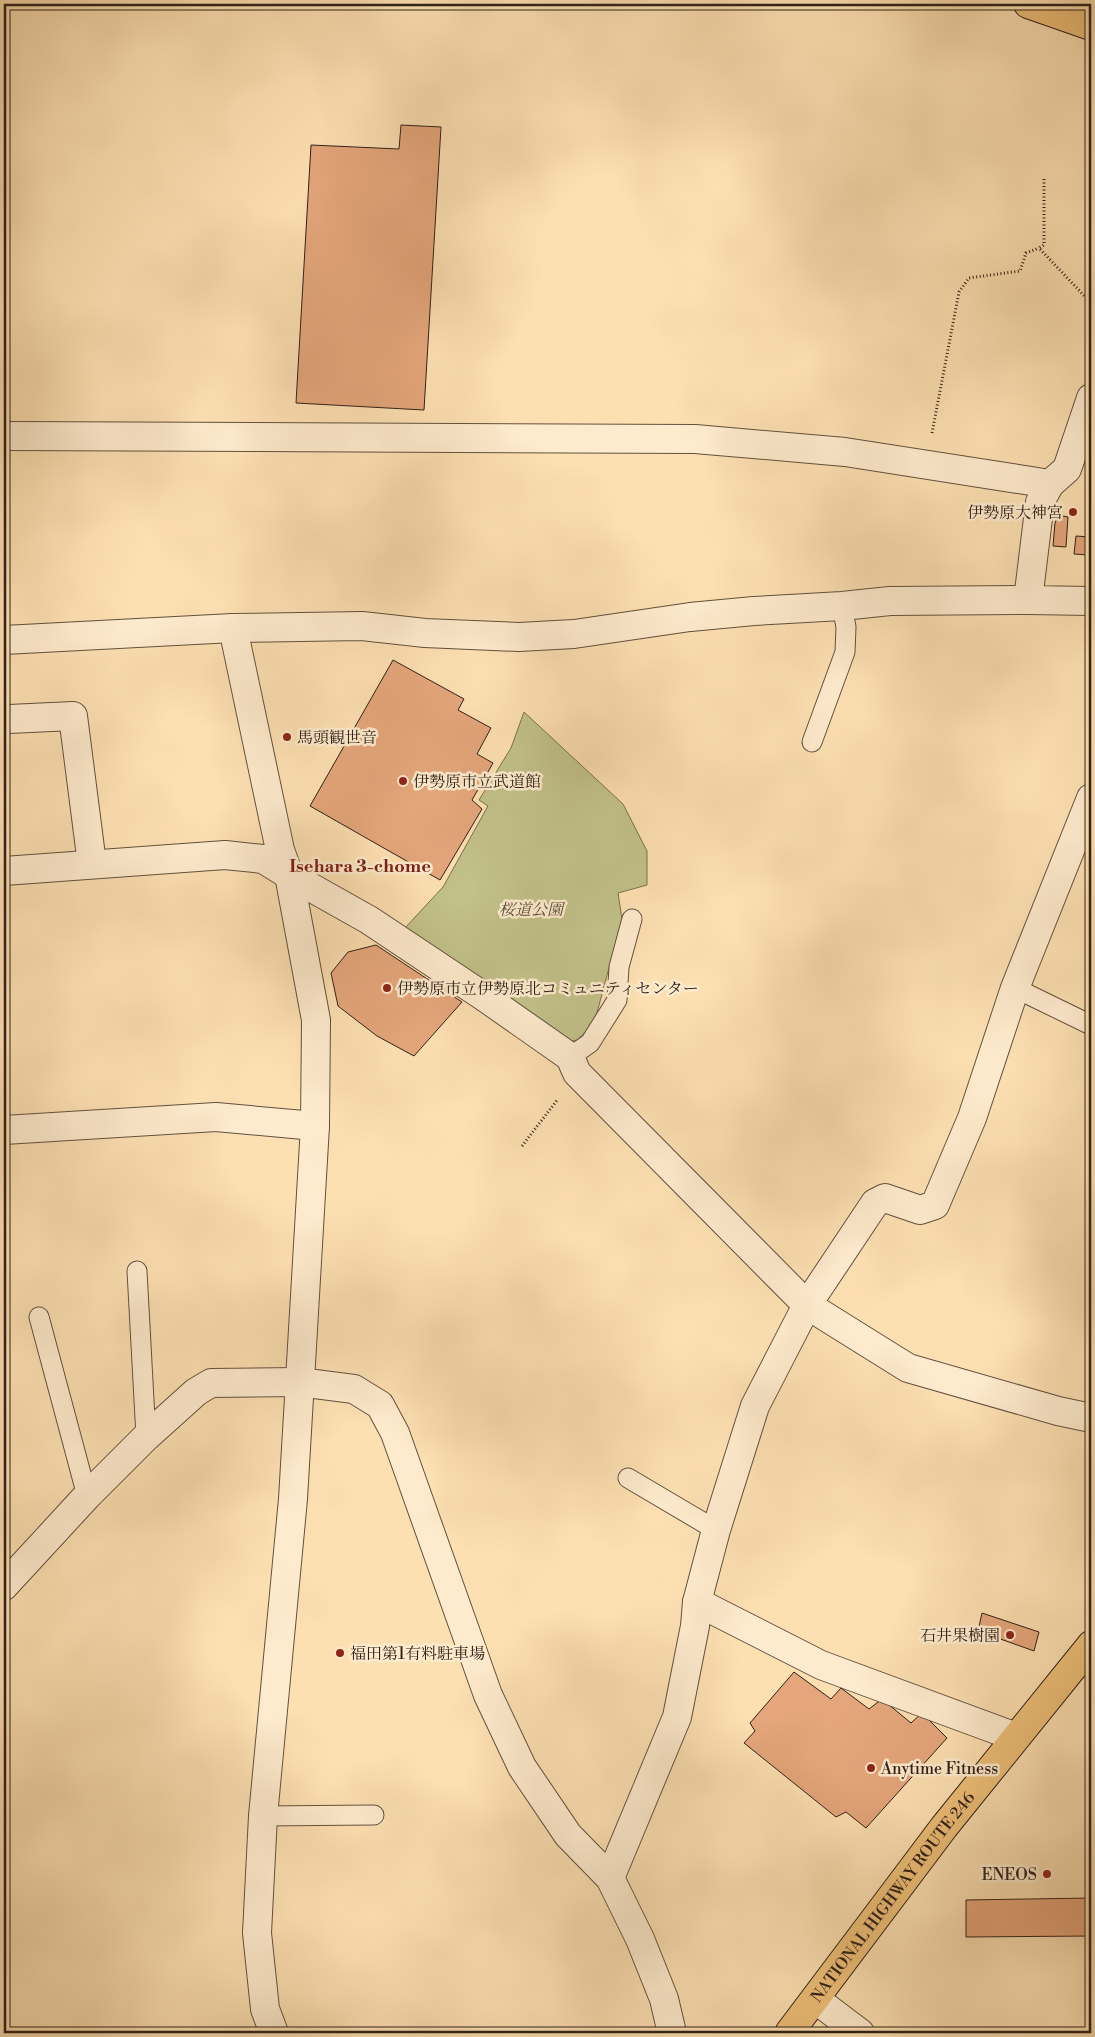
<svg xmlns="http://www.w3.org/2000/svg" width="1095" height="2037" font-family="'Libre Bodoni','Noto Serif JP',serif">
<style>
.green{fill:#c2c18a;stroke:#787052}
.building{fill:#e5a67b;stroke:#2f2019}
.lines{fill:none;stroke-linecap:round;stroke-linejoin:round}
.lane-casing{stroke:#62503f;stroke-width:21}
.street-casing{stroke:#62503f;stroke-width:30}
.primary-casing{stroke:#2f2019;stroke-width:30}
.highway-casing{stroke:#2f2019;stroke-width:30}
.path{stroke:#2f2019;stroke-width:3;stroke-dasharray:1 2.5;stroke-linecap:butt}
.lane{stroke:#feebcd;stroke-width:19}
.street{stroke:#feebcd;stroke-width:28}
.primary{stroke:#eec079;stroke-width:28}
.highway{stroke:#eec079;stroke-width:28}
.poi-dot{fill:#8f2418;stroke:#feebcd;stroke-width:2}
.labels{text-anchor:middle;stroke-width:5;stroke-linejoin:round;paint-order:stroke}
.poi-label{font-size:16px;fill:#2f2019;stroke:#feebcd;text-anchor:start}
.park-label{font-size:16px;font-style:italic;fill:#5b503b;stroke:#feebcd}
.street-label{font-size:16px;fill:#2f2019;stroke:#feebcd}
.neighbourhood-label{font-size:18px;font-weight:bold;fill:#7a1f14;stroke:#feebcd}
</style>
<rect width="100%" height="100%" fill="#fde0b2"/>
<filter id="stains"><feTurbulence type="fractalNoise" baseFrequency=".004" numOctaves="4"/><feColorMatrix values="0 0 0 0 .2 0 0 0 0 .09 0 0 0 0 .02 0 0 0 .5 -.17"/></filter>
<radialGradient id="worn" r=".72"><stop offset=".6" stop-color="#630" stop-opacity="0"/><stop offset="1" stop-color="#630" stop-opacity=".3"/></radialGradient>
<polygon class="green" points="524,712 623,804 647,851 647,885 618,893 622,919 594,1024 577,1040 563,1043 404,929 443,887 488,806 479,800 511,748"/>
<g class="building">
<polygon points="401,125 441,127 424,410 296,403 311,145 399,149"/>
<polygon points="1058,515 1068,517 1066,547 1053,546 1055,523"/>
<polygon points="1076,536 1090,537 1088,555 1074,554"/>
<polygon points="393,660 464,699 458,710 491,728 477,754 493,763 472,800 482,809 440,880 310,806"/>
<polygon points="376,945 462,1002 414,1056 377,1036 338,1006 331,973 348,952"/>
<polygon points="982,1613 1039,1632 1034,1651 978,1631"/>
<polygon points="794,1672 831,1699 841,1688 869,1709 882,1699 911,1723 922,1713 947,1738 866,1828 846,1812 836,1817 744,1743 755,1731 750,1723"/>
<polygon points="1091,1898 1091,1936 966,1937 966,1900"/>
</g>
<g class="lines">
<defs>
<g id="lane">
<polyline points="812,742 845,652 846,627 842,606"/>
<polyline points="1015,988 1091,1025"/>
<polyline points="570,1057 590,1043 617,1000 619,967 632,919"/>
<polyline points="137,1271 146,1437"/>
<polyline points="39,1317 87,1496"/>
<polyline points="628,1478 716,1530"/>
<polyline points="263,1816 374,1815"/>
</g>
<g id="street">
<polyline points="1091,398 1067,469 1050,484 1040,502 1028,600 1091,601"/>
<polyline points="4,436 695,439 845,452 1050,484"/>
<polyline points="233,628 280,850 289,875 316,1020 315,1126 293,1499 263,1816 257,1933 265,2009 274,2033"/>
<polyline points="4,640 233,628 362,626 425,633 519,637 574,634 690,617 754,611 842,606 890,601 1028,600"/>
<polyline points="9,719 73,716 92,864"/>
<polyline points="4,871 225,855 263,859 289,875 369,920 483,996 570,1057 577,1073 807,1305 908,1368 1058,1411 1091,1418"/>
<polyline points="4,1130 216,1117 315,1126"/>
<polyline points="4,1586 87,1496 146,1437 196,1392 211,1383 299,1382 354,1389 380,1405 395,1433 488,1695 522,1767 568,1835 610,1878 640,1939 664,1999 672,2033"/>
<polyline points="697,1602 821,1665 1016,1737"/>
<polyline points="610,1878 677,1717 695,1626 697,1602 716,1530 755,1406 807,1305 875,1203 885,1198 920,1210 935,1205 972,1118 1015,988 1091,798"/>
<polyline points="815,1999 860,2033"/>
</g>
<polyline id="primary" points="1028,4 1091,26"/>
<g id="highway">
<path id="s1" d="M 789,2033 L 944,1827 L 1091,1645"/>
</g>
</defs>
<use href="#lane" class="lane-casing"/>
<use href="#street" class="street-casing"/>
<use href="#primary" class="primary-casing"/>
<use href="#highway" class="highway-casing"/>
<g class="path">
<polyline points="1044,179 1044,245 1039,248 1091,303"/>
<polyline points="932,433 959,292 969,278 1020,271 1026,253 1039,248"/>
<polyline points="522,1146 558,1099"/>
</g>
<use href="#lane" class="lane"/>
<use href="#street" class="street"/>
<use href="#primary" class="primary"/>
<use href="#highway" class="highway"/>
</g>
<g class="poi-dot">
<circle cx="1073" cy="512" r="5"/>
<circle cx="287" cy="737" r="5"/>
<circle cx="403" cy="781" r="5"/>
<circle cx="387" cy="988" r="5"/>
<circle cx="1010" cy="1635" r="5"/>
<circle cx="340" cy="1653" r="5"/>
<circle cx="871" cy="1768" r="5"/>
<circle cx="1047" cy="1874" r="5"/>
</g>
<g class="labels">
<g class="poi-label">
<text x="1063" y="518" text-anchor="end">伊勢原大神宮</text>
<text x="297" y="743">馬頭観世音</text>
<text x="413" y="787">伊勢原市立武道館</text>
<text x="397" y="994">伊勢原市立伊勢原北コミュニティセンター</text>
<text x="1000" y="1641" text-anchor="end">石井果樹園</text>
<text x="350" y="1659">福田第1有料駐車場</text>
<text x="881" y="1774">Anytime Fitness</text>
<text x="1037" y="1880" text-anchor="end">ENEOS</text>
</g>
<g class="park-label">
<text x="531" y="915">桜道公園</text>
</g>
<g class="street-label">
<text dy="6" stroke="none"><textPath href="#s1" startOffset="171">NATIONAL HIGHWAY ROUTE 246</textPath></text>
</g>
<g class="neighbourhood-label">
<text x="360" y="872">Isehara 3-chome</text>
</g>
</g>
<rect width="1095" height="2037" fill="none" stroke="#fde0b2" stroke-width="20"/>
<rect x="5" y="5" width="1085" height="2027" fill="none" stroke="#2f2019" stroke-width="2.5"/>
<rect x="10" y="10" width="1075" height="2017" fill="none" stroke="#2f2019"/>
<rect width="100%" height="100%" filter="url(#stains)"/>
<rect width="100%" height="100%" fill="url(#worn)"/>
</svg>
